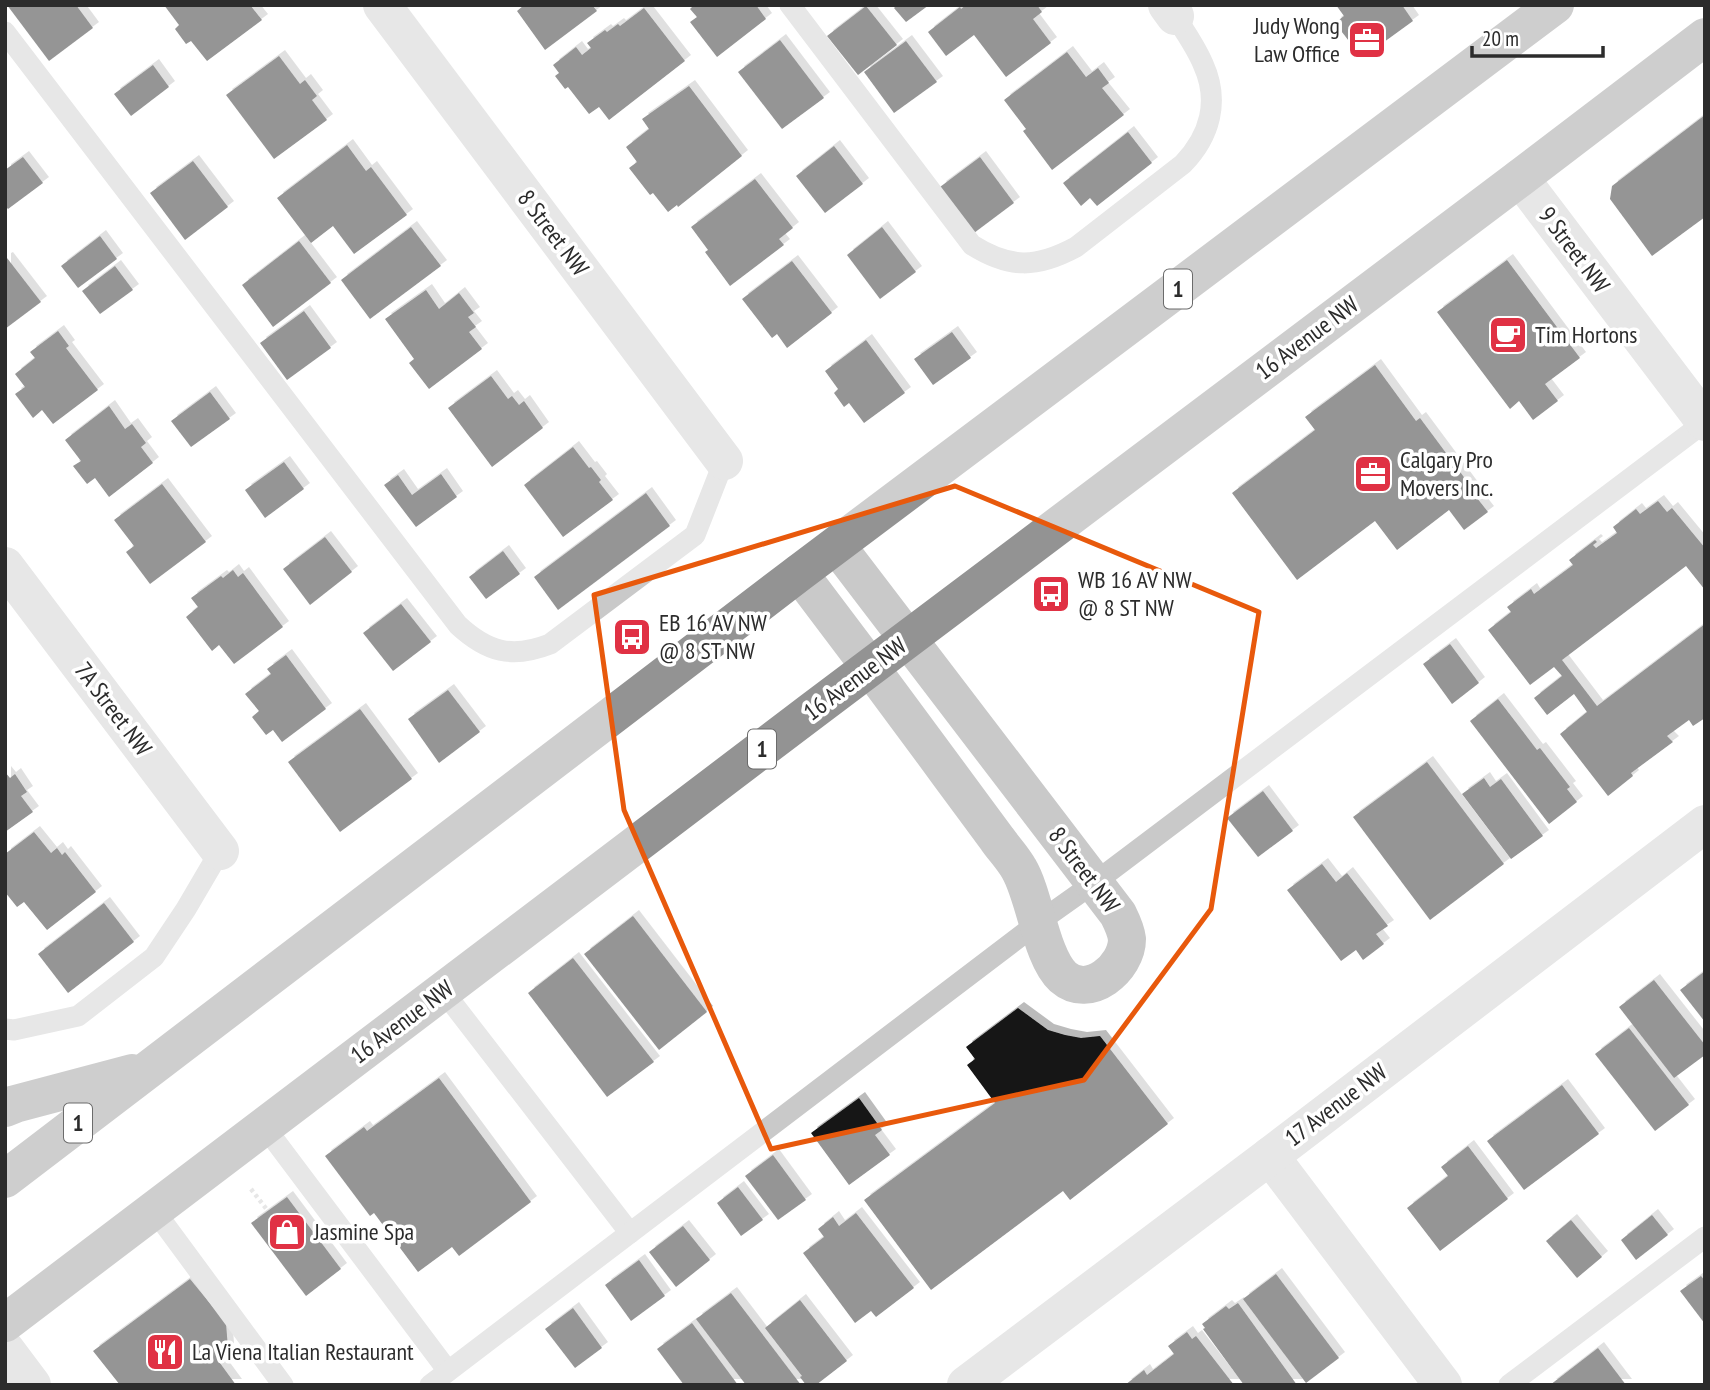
<svg xmlns="http://www.w3.org/2000/svg" width="1710" height="1390" font-family="'PT Sans Narrow',sans-serif">
<style>
.building{fill:#131313;filter:url(#shadow)}
.lines{fill:none;stroke-linecap:round;stroke-linejoin:round}
.path{stroke:#c9c9c9;stroke-width:4.5;stroke-dasharray:3.5 3.5;stroke-linecap:butt}
.lane{stroke:#c9c9c9;stroke-width:21}
.street{stroke:#c9c9c9;stroke-width:38}
.highway{stroke:#939393;stroke-width:38}
.marked{fill:none;stroke:#e8590c;stroke-width:5;stroke-linejoin:round}
.labels{text-anchor:middle;stroke-width:7;stroke-linejoin:round;paint-order:stroke}
.shield{fill:#fff;stroke:#6b6b6b;stroke-width:2}
.shield-label{font-size:23px;font-weight:bold;fill:#2c2c2c}
.poi-label{font-size:24px;fill:#2c2c2c;stroke:#fff;text-anchor:start}
.street-label{font-size:24px;fill:#2c2c2c;stroke:#fff}
</style>
<defs>
<filter id="shadow"><feDropShadow dx="6" dy="-6" stdDeviation="0" flood-color="#0004"/></filter>
</defs>
<rect width="100%" height="100%" fill="#fff"/>
<g class="building">
<polygon points="7,5 76,5 93,28 49,61"/>
<polygon points="164,5 250,5 262,20 207,61 191,41 186,44 175,29 179,25"/>
<polygon points="522,5 592,5 597,11 545,50 517,11 523,6"/>
<polygon points="694,5 756,5 766,19 717,57 690,22 697,17 690,9"/>
<polygon points="897,5 929,5 906,22 894,8"/>
<polygon points="966,5 1037,5 1042,12 1033,19 1051,43 1006,77 974,35 946,56 928,32 960,7 961,9"/>
<polygon points="1336,5 1402,5 1413,21 1362,58 1335,23 1344,16"/>
<polygon points="866,6 897,45 858,75 827,36"/>
<polygon points="644,8 685,61 609,120 599,107 589,114 568,87 565,89 555,76 559,73 553,65 576,47 582,55 591,48 587,43 605,30 607,32 618,24 620,26"/>
<polygon points="780,40 824,98 782,129 738,72"/>
<polygon points="906,41 937,82 894,113 864,72"/>
<polygon points="1067,52 1086,77 1098,68 1109,83 1102,88 1124,115 1052,170 1023,131 1026,129 1004,100"/>
<polygon points="279,56 300,84 305,80 317,96 312,100 327,120 274,159 226,95"/>
<polygon points="153,65 169,87 131,116 114,94"/>
<polygon points="689,86 742,156 678,207 677,205 668,212 653,193 650,195 629,168 637,162 626,147 649,129 642,119"/>
<polygon points="1705,115 1705,217 1652,256 1610,199 1612,186"/>
<polygon points="1128,132 1152,163 1097,206 1090,198 1081,206 1063,183"/>
<polygon points="347,145 366,171 371,167 407,215 354,254 333,226 311,243 277,198"/>
<polygon points="834,146 863,184 825,213 796,176"/>
<polygon points="23,157 43,183 8,209 5,206 5,170"/>
<polygon points="980,157 1014,203 974,233 940,187"/>
<polygon points="193,161 228,207 185,240 150,193"/>
<polygon points="755,179 793,228 779,239 784,245 730,286 705,252 708,250 691,227"/>
<polygon points="411,227 441,266 370,319 341,280"/>
<polygon points="882,227 916,272 880,299 847,255"/>
<polygon points="100,236 117,259 78,288 61,266"/>
<polygon points="299,241 331,283 273,327 242,285"/>
<polygon points="7,258 41,302 5,329 5,259"/>
<polygon points="1507,260 1580,358 1545,384 1558,401 1533,420 1519,401 1510,409 1437,312"/>
<polygon points="792,261 832,313 787,348 777,334 772,338 742,299"/>
<polygon points="115,266 133,290 100,314 82,291"/>
<polygon points="426,290 439,309 459,293 474,313 468,317 476,327 469,332 482,349 429,389 409,363 414,359 385,319"/>
<polygon points="304,311 331,348 287,380 260,343"/>
<polygon points="58,331 69,346 66,348 98,390 53,424 42,410 33,418 15,394 25,387 15,374 35,358 30,352"/>
<polygon points="952,332 971,358 933,385 914,359"/>
<polygon points="866,340 905,393 864,423 849,403 844,407 834,393 838,389 825,371"/>
<polygon points="1375,365 1416,421 1420,418 1475,492 1473,493 1488,512 1464,530 1449,510 1397,550 1375,521 1297,580 1232,493 1315,430 1305,417"/>
<polygon points="491,376 508,399 512,396 519,405 524,401 543,428 492,467 448,408"/>
<polygon points="210,392 230,419 191,447 171,421"/>
<polygon points="109,406 125,429 132,424 146,443 141,447 153,463 109,497 95,478 87,484 73,466 81,461 65,440"/>
<polygon points="573,447 589,468 591,467 601,480 599,482 613,500 563,537 524,485"/>
<polygon points="284,462 304,489 265,518 245,490"/>
<polygon points="441,474 457,497 416,527 384,485 398,475 412,495"/>
<polygon points="162,484 206,542 150,584 126,552 134,546 114,520"/>
<polygon points="646,493 670,526 558,610 534,577"/>
<polygon points="1658,501 1667,512 1672,508 1705,548 1705,590 1686,566 1562,660 1597,706 1705,624 1705,718 1693,726 1689,720 1667,736 1673,742 1631,773 1633,776 1608,796 1560,734 1587,712 1574,694 1547,715 1534,698 1562,676 1554,667 1530,685 1488,630 1511,612 1507,607 1531,589 1534,594 1573,565 1569,560 1595,540 1597,542 1593,545 1596,548 1617,533 1613,527 1636,509 1640,514"/>
<polygon points="325,537 352,572 310,605 283,569"/>
<polygon points="503,551 520,574 486,599 469,577"/>
<polygon points="233,570 238,577 243,573 283,627 234,664 219,645 212,651 186,617 198,607 191,598 221,576 223,578"/>
<polygon points="401,604 431,642 393,671 363,633"/>
<polygon points="1450,644 1479,683 1452,704 1423,664"/>
<polygon points="286,655 326,709 282,742 273,730 266,735 252,717 259,711 245,694 271,674 267,669"/>
<polygon points="448,690 480,732 439,763 408,719"/>
<polygon points="1498,699 1537,750 1540,748 1570,787 1567,789 1577,802 1549,824 1470,721"/>
<polygon points="360,709 412,779 340,832 288,762"/>
<polygon points="1427,762 1504,864 1430,920 1353,817"/>
<polygon points="5,772 10,778 15,774 27,792 21,796 33,812 5,832"/>
<polygon points="1484,778 1490,787 1501,779 1543,836 1511,859 1462,794"/>
<polygon points="1263,791 1293,831 1258,857 1227,818"/>
<polygon points="34,832 51,853 57,848 62,855 65,852 96,892 47,930 24,902 17,907 5,892 5,854"/>
<polygon points="1322,864 1336,882 1347,873 1388,926 1376,934 1384,944 1363,960 1356,950 1341,961 1287,890"/>
<polygon points="104,903 134,942 68,993 38,954"/>
<polygon points="633,916 707,1012 659,1050 584,954"/>
<polygon points="573,958 654,1062 607,1097 528,993"/>
<polygon points="1705,971 1705,1022 1680,990"/>
<polygon points="1654,980 1705,1045 1705,1055 1674,1078 1619,1007"/>
<polygon points="1018,1008 1048,1030 1065,1035 1081,1038 1100,1036 1168,1124 1070,1200 1063,1191 931,1290 864,1200 995,1103 967,1065 975,1059 966,1047"/>
<polygon points="1629,1028 1689,1105 1655,1131 1595,1054"/>
<polygon points="439,1078 531,1202 459,1256 452,1247 418,1272 374,1213 370,1216 325,1156 364,1127 367,1131"/>
<polygon points="1562,1085 1599,1134 1524,1190 1487,1141"/>
<polygon points="859,1098 882,1130 875,1135 890,1155 849,1185 811,1133"/>
<polygon points="1468,1146 1508,1199 1440,1251 1407,1208 1448,1176 1441,1167"/>
<polygon points="773,1155 806,1200 778,1220 745,1176"/>
<polygon points="738,1187 763,1220 741,1236 717,1203"/>
<polygon points="287,1197 341,1269 306,1296 251,1223"/>
<polygon points="856,1213 914,1288 876,1317 871,1311 855,1323 803,1253 824,1237 818,1229 833,1217 839,1226"/>
<polygon points="1652,1215 1668,1235 1636,1260 1621,1240"/>
<polygon points="1571,1220 1602,1257 1577,1278 1546,1241"/>
<polygon points="683,1226 710,1260 676,1287 649,1252"/>
<polygon points="639,1260 665,1296 631,1321 605,1285"/>
<polygon points="1276,1274 1339,1358 1306,1383 1243,1299"/>
<polygon points="1701,1276 1705,1281 1705,1324 1680,1291"/>
<polygon points="190,1279 226,1323 228,1349 217,1359 236,1385 120,1385 93,1351"/>
<polygon points="731,1293 801,1385 746,1385 696,1319"/>
<polygon points="800,1300 847,1361 816,1385 806,1385 800,1377 802,1376 765,1328"/>
<polygon points="1238,1303 1297,1385 1244,1385 1203,1329 1205,1328 1202,1324 1226,1306 1229,1309"/>
<polygon points="573,1308 602,1348 575,1368 545,1329"/>
<polygon points="692,1323 738,1385 684,1385 657,1349"/>
<polygon points="1187,1332 1192,1339 1196,1336 1234,1385 1125,1385 1144,1370 1147,1375 1174,1354 1168,1346"/>
<polygon points="1598,1348 1626,1385 1550,1385"/>
</g>
<g class="lines">
<polyline class="path" points="251,1189 268,1211"/>
<g class="lane">
<path d="M 790,5 L 972,245 C 1010,269 1037,268 1076,247 L 1183,164 C 1210,136 1220,101 1203,64 C 1196,47 1185,32 1175,16"/>
<path d="M 5,32 L 458,625 C 487,652 512,659 550,644 L 695,535 L 724,461"/>
<polyline points="443,991 630,1233"/>
<polyline points="5,1029 14,1030 78,1016 154,957 186,909 220,851"/>
<polyline points="264,1126 448,1371"/>
<polyline points="154,1210 283,1385"/>
<polyline points="430,1385 1039,922 1094,883 1705,422"/>
<polyline points="1509,1385 1705,1237"/>
</g>
<g class="street">
<polyline points="382,5 724,461"/>
<polyline points="1167,5 1175,16"/>
<polyline points="1520,178 1705,422"/>
<polyline points="5,566 220,851"/>
<path d="M 799,573 C 850,640 900,707 949,774 C 965,796 981,817 997,839 C 1004,849 1013,858 1019,869 C 1035,896 1041,957 1063,977 C 1089,1000 1127,968 1127,939 C 1126,930 1122,922 1118,914 L 837,546"/>
<polyline points="1270,1156 1443,1385"/>
<polyline points="5,1349 32,1385"/>
<polyline points="966,1385 1270,1156 1705,824"/>
</g>
<g class="highway">
<polyline points="5,1108 15,1104 132,1073"/>
<polyline points="5,1179 799,573 1555,5"/>
<polyline points="5,1323 812,711 1520,178 1705,37"/>
</g>
</g>
<path d="M0 0H1710V1390H0ZM 955,486 L 1259,612 L 1211,909 L 1084,1080 L 771,1149 L 624,810 L 594,595 Z" fill="#fff" fill-opacity=".55" fill-rule="evenodd"/>
<path class="marked" d="M 955,486 L 1259,612 L 1211,909 L 1084,1080 L 771,1149 L 624,810 L 594,595 Z"/>
<defs>
<symbol id="office-square" viewBox="-11 -11 22 22"><rect x="-9" y="-9" width="18" height="18" rx="4" fill="#e03144" stroke="#fff"/><path d="M-6-3h4V-5.5h4V-3h4V5H-6ZM-1-4.5V-3h2v-1.5ZM-6 0V1H6V0Z" fill="#fff"/></symbol>
<symbol id="cafe-square" viewBox="-11 -11 22 22"><rect x="-9" y="-9" width="18" height="18" rx="4" fill="#e03144" stroke="#fff"/><path d="M-5.5-4.5H6V0H3Q3 3.5 0 3.5H-2.5Q-5.5 3.5-5.5 0ZM3-3.2v2h1.7v-2ZM-6 4.5H4V6H-6Z" fill="#fff"/></symbol>
<symbol id="bus-square" viewBox="-11 -11 22 22"><rect x="-9" y="-9" width="18" height="18" rx="4" fill="#e03144" stroke="#fff"/><path d="M-5-6H5V4H4V6H2V4H-2V6H-4V4H-5ZM-3.5-4V0h7V-4ZM-3.5 1.2v1.5H-2V1.2ZM2 1.2v1.5H3.5V1.2Z" fill="#fff"/></symbol>
<symbol id="shop-square" viewBox="-11 -11 22 22"><rect x="-9" y="-9" width="18" height="18" rx="4" fill="#e03144" stroke="#fff"/><path d="M-5-2.5h2.3a2.7 3.5 0 0 1 5.4 0H5L5.5 6h-11ZM-1.5-2.5h3a1.5 2.3 0 0 0-3 0Z" fill="#fff"/></symbol>
<symbol id="restaurant-square" viewBox="-11 -11 22 22"><rect x="-9" y="-9" width="18" height="18" rx="4" fill="#e03144" stroke="#fff"/><path d="M-5-6h1v4h1v-4h1v4h1v-4h1v5L-1.5 .5V6h-2V.5L-5-1ZM5-6V6H3V1.5H1.5Q1.5-4 5-6Z" fill="#fff"/></symbol>
</defs>
<g fill-rule="evenodd">
<use href="#office-square" x="1345" y="18" width="44" height="44"/>
<use href="#cafe-square" x="1486" y="313" width="44" height="44"/>
<use href="#office-square" x="1351" y="452" width="44" height="44"/>
<use href="#bus-square" x="1029" y="572" width="44" height="44"/>
<use href="#bus-square" x="610" y="615" width="44" height="44"/>
<use href="#shop-square" x="265" y="1210" width="44" height="44"/>
<use href="#restaurant-square" x="143" y="1330" width="44" height="44"/>
</g>
<g class="labels">
<g class="shield">
<rect x="1164" y="269.5" width="28" height="39" rx="5"/>
<rect x="748" y="729.5" width="28" height="39" rx="5"/>
<rect x="64" y="1103.5" width="28" height="39" rx="5"/>
</g>
<g class="shield-label">
<text x="1178" y="297">1</text>
<text x="762" y="757">1</text>
<text x="78" y="1131">1</text>
</g>
<g class="poi-label">
<text x="1340" y="34" text-anchor="end">Judy Wong<tspan x="1340" dy="28">Law Office</tspan></text>
<text x="1535" y="343">Tim Hortons</text>
<text x="1400" y="468">Calgary Pro<tspan x="1400" dy="28">Movers Inc.</tspan></text>
<text x="1078" y="588">WB 16 AV NW<tspan x="1078" dy="28">@ 8 ST NW</tspan></text>
<text x="659" y="631">EB 16 AV NW<tspan x="659" dy="28">@ 8 ST NW</tspan></text>
<text x="314" y="1240">Jasmine Spa</text>
<text x="192" y="1360">La Viena Italian Restaurant</text>
</g>
<g class="street-label">
<text transform="translate(553 233) rotate(53)" y="8">8 Street NW</text>
<text transform="translate(1574 250) rotate(53)" y="8">9 Street NW</text>
<text transform="translate(1307 338) rotate(-37)" y="8">16 Avenue NW</text>
<text transform="translate(855 679) rotate(-37)" y="8">16 Avenue NW</text>
<text transform="translate(113 709) rotate(53)" y="8">7A Street NW</text>
<text transform="translate(1084 870) rotate(53)" y="8">8 Street NW</text>
<text transform="translate(402 1022) rotate(-37)" y="8">16 Avenue NW</text>
<text transform="translate(1336 1105) rotate(-37)" y="8">17 Avenue NW</text>
</g>
</g>
<rect width="1710" height="1390" fill="none" stroke="#2c2c2c" stroke-width="14"/>
<path d="M1472 46v10h131v-10" fill="none" stroke="#2c2c2c" stroke-width="3.5"/>
<text x="1482" y="46" font-size="21" fill="#2c2c2c" stroke="#ffffff" stroke-width="5" paint-order="stroke">20 m</text>
</svg>
